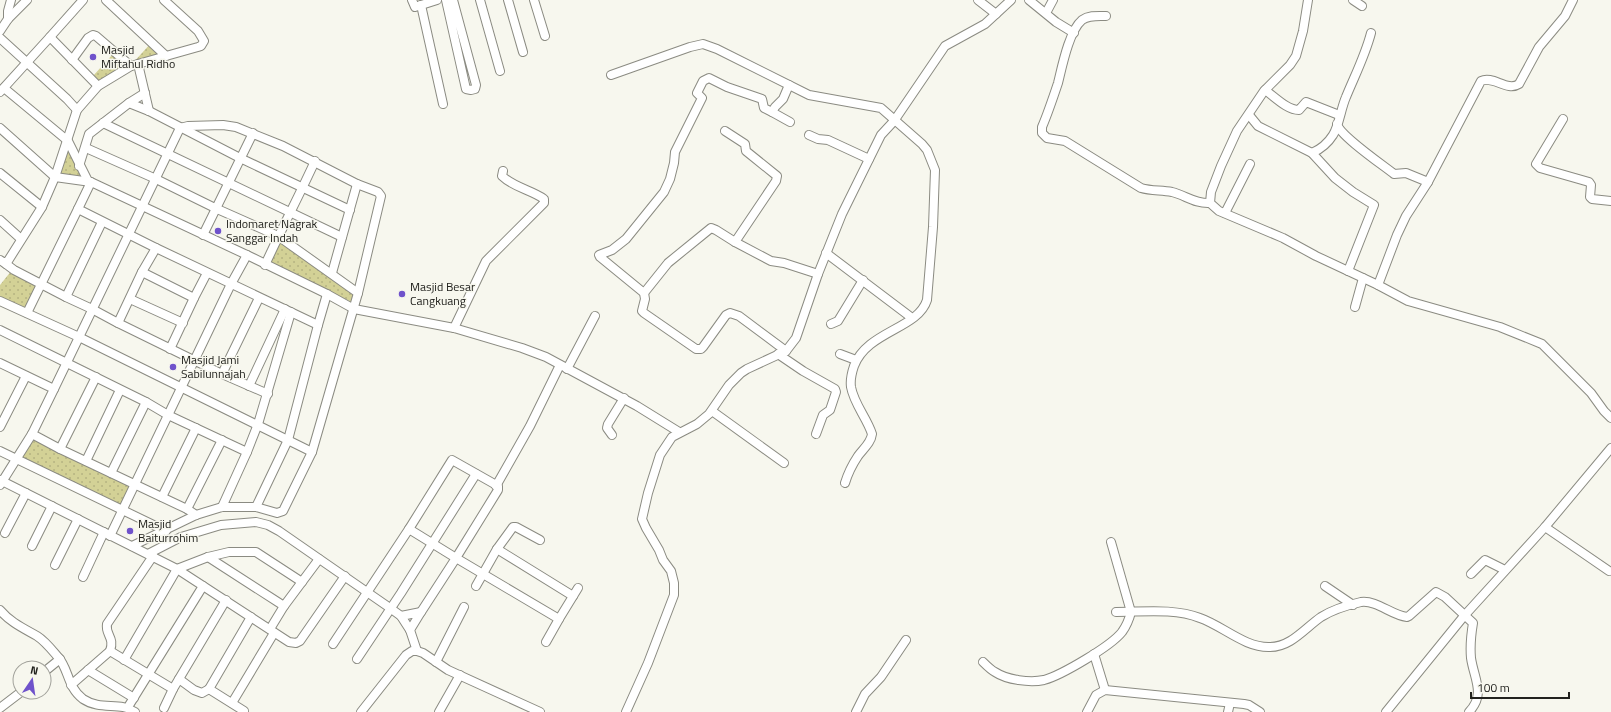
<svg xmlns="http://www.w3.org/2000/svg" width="1611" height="712" font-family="'Titillium Web',sans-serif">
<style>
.grass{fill:url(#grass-dots)}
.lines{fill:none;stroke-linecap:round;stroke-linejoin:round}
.minor-casing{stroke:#8b8b82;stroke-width:10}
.minor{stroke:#fff;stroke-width:8}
.poi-dot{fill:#6f52cb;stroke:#f7f7ee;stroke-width:1.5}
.labels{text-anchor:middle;stroke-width:3;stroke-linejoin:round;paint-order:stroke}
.poi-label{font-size:12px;fill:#22221e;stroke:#f7f7ee;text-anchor:start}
</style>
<defs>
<pattern id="grass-dots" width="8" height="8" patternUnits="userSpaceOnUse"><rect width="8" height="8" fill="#d3d196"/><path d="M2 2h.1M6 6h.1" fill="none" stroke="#b5b381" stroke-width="1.8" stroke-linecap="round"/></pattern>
</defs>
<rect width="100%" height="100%" fill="#f7f7ee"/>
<g class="grass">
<polygon points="151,43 164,55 132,64"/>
<polygon points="112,55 127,65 100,83 93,76"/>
<polygon points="67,145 86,181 58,176"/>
<polygon points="279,238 358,293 356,304 266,262"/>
<polygon points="12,270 40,286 27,312 0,299 0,285"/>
<polygon points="32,434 137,486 125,511 17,458"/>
</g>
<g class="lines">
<defs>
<g id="minor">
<polyline points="164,0 198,31 204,41 201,46 198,47 166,56"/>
<polyline points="412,0 415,7 437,0"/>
<polyline points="446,0 466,89 471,90 475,89 476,85 453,0"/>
<polyline points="480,0 500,71"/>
<polyline points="508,0 523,52"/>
<polyline points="534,0 545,36"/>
<polyline points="978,0 996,14"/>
<polyline points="1029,0 1056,22 1074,33"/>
<polyline points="1308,0 1303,31 1296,56 1290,65 1264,91 1237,131 1221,166 1211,192 1210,203 1219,211 1283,238 1316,256 1378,285 1408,301 1500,327 1542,344 1591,393 1604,411 1611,418"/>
<polyline points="1353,0 1362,6"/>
<polyline points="421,5 443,104"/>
<polyline points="1046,13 1053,0"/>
<path d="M 1106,16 C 1098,16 1089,15 1082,20 C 1069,31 1062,67 1058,83 C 1053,98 1048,113 1042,127 L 1042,133 L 1047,138 L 1065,141 L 1141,188 C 1151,191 1161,190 1172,192 C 1185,195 1195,204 1210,203"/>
<polyline points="8,19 8,11 11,0"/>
<polyline points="0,31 8,19 27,0"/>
<polyline points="50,37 83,0"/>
<polyline points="0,38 67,99 77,110"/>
<polyline points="72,60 88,38 93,35 96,36 131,66 166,56 106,0"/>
<polyline points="138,64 149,111"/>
<path d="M 611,75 L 690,47 L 703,44 L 717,49 L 809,95 L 881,108 L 922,144 L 927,150 L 935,170 L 933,227 L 927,300 C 918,329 867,331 854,366 C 852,372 850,380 851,387 C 854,404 867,418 872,434 C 871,443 863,449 858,456 C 852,465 848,473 845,483"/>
<polyline points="4,88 68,141 88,181"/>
<path d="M 1265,90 C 1275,97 1287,110 1299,110 L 1306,102 L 1339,115"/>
<polyline points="0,92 50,37 98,86"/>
<polyline points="129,103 145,93"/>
<polyline points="772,112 790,122"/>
<path d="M 1249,115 L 1258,126 L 1312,153 C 1321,149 1328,143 1333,135 C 1339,126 1341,108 1346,97 C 1355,75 1365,56 1371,33"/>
<polyline points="1563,119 1536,164 1540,168 1589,182 1591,185 1590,197 1592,199 1611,201"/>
<polyline points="103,123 342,237"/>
<path d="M 1337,124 C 1339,135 1384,166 1394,174 L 1406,173 L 1428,182"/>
<polyline points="0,128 55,177 91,182 247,255 327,294 354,309 454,328 522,348 546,357 637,406 679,432"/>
<polyline points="725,131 745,144 746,151 777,176 776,181 735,242 771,261 784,263 818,274"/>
<polyline points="809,135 818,139 828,140 869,159"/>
<polyline points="86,148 156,179 215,208 278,236 358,293 312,452 283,511 277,513 256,507 222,507 196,515 132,546"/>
<polyline points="1312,153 1335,178 1353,192 1374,205 1348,271"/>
<polyline points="79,166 89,134 129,103 149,111 240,158 350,210"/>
<polyline points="0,173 42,207"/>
<polyline points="91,182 78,209 156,248 318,325 327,294"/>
<polyline points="1225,213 1250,164"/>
<polyline points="0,220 21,239"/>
<polyline points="203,235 253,133"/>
<polyline points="826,253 912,318"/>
<polyline points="0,260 6,264 42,207 55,177 77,110 98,86 131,66"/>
<polyline points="6,264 14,270 66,297 92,309 118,323 222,374 259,298"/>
<path d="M 265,265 C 281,230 299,196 315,161"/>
<polyline points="142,272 194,298 207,273"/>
<polyline points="332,273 357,184"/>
<path d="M 1378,285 L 1397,235 L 1406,216 L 1428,182 L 1481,81 C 1493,75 1507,92 1519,84 L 1539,47 L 1565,16 L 1573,0"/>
<polyline points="644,293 668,263 711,228 716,230 735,242"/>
<polyline points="66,297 102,222"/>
<polyline points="130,299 183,323"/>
<polyline points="0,301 79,337 312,452"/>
<polyline points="1355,307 1363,278"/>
<polyline points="27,313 78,209"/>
<polyline points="118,323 142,272 156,248"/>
<polyline points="831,324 838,321 863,280"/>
<path d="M 454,328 L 486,261 L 544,203 L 544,199 C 531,190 513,187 502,176 L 503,171"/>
<polyline points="0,330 146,402 168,415 247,452 258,424 291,312"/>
<polyline points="170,349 194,298"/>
<polyline points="786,351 739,316 730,313 726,315 703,347 701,349 696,349 644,313 642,311 645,299 644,293 600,257 599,255 612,250 626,239 664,192 670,179 674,163 675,152 702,98 697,93 703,81 709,78 727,87 762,99 764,108 772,112 775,107 783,99 789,85"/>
<polyline points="778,354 803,371 835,389 836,392 830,410 823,415 816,434"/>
<polyline points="840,354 856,360"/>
<polyline points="0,363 54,389 32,434 60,449 187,509 196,515"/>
<polyline points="567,369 595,316"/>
<polyline points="222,374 268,394"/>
<polyline points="249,386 285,309"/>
<polyline points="54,389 180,128 188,126 223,125 236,127 283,146 357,184 378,192 381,196 358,293"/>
<polyline points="712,411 784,463"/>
<polyline points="0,427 26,376"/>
<polyline points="612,435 607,428 608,424 624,398"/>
<polyline points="60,449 96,377"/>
<polyline points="0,451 166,531"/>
<polyline points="86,461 120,390"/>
<polyline points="111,473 146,402"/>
<polyline points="0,480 177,569 289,642 296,643 300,641 345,576"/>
<polyline points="0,485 32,434"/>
<polyline points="496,486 530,426 560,365"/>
<polyline points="162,497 196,428"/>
<polyline points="222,507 247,452"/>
<polyline points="256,507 288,440 318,325"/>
<polyline points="187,509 222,440"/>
<polyline points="1545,527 1609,571"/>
<polyline points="409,529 452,460 498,486 498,490 456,558 559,619 546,642"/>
<polyline points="5,533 26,493"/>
<polyline points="110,536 231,284 247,255"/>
<polyline points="32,546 52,506"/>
<polyline points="497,549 573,596"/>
<polyline points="148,554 181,537 221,525 256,522 268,525 279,531 390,608 401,616 410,630"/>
<polyline points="208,557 284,606"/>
<polyline points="55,565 78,519"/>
<polyline points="1471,574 1485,560 1505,570"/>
<polyline points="83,577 104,532"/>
<polyline points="476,586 497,549 513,527 516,527 540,540"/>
<polyline points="1325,586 1353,605"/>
<path d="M 0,610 C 10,622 23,628 37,636 C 45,641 52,650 58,657 C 69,669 67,687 83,699 C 101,711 120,701 135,712"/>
<path d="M 1116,612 C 1143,612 1174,608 1200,618 C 1223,626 1245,648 1270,647 C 1291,647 1305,628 1321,617 C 1332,610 1348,605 1361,602 C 1377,600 1391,615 1407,617 L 1409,616 L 1436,592 L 1445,597 L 1473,623 C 1471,635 1470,647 1471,658 C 1474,679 1486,694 1469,712"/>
<polyline points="401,616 421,612 410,630 417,651"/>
<polyline points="559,619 578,588"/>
<polyline points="270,629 284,606 319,559"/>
<polyline points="333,644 409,529 456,558 421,612"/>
<path d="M 110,651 C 115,637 105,635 107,624 L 153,556"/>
<polyline points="1094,654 1105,690"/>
<polyline points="357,659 401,593 476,474"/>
<polyline points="124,660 177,569 208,557 229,552 256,552 302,582"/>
<polyline points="436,662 464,607"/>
<path d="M 983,662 C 987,666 991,670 995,672 C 1007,680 1030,683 1044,680 C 1062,675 1111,646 1122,632 C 1127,625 1129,620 1131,612 L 1111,542"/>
<polyline points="88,670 134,698"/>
<polyline points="44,672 60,659"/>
<polyline points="179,679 194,690 202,693 209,689"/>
<polyline points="71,685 110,651 173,689 164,708"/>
<polyline points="173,689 226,600"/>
<polyline points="232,703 274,633"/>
<polyline points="128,707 203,586"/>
<polyline points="0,708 21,692"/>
<polyline points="244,711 209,689 251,617"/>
<polyline points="361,712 406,655 412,651 417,651 423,653 448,670 540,712"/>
<polyline points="439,712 460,675"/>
<polyline points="626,712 648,663 674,595 674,583 671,571 663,560 659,550 646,528 642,519 648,493 660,455 672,437 697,424 709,414 729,385 741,373 747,369 786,351 796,338 818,274 842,214 881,135 894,121 945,46 985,24 1011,0"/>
<polyline points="856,712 865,694 881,677 906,640"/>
<polyline points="1087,712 1096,695 1105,690 1244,704 1249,705 1260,712"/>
<polyline points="1228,712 1230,703"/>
<polyline points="1386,712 1464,616 1545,527 1611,448"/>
</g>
</defs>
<use href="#minor" class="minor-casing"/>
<use href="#minor" class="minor"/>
</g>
<g class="poi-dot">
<circle cx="93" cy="57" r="4"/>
<circle cx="218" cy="231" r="4"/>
<circle cx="402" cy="294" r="4"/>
<circle cx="173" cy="367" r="4"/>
<circle cx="130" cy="531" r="4"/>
</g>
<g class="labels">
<g class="poi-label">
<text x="101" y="54">Masjid<tspan x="101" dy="14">Miftahul Ridho</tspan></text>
<text x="226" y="228">Indomaret Nagrak<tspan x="226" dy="14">Sanggar Indah</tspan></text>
<text x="410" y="291">Masjid Besar<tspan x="410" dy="14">Cangkuang</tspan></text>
<text x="181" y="364">Masjid Jami<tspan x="181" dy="14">Sabilunnajah</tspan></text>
<text x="138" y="528">Masjid<tspan x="138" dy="14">Baiturrohim</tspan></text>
</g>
</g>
<g transform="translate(32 680) rotate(13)"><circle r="19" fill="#f7f7ee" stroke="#a2a29b"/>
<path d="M0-3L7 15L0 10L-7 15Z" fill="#6f52cb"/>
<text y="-6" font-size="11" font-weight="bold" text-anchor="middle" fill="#22221e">N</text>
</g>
<path d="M1471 692v6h98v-6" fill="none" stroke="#22221e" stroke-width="2"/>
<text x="1477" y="692" font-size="12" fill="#22221e" stroke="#f7f7ee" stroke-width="3" paint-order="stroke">100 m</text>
</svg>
